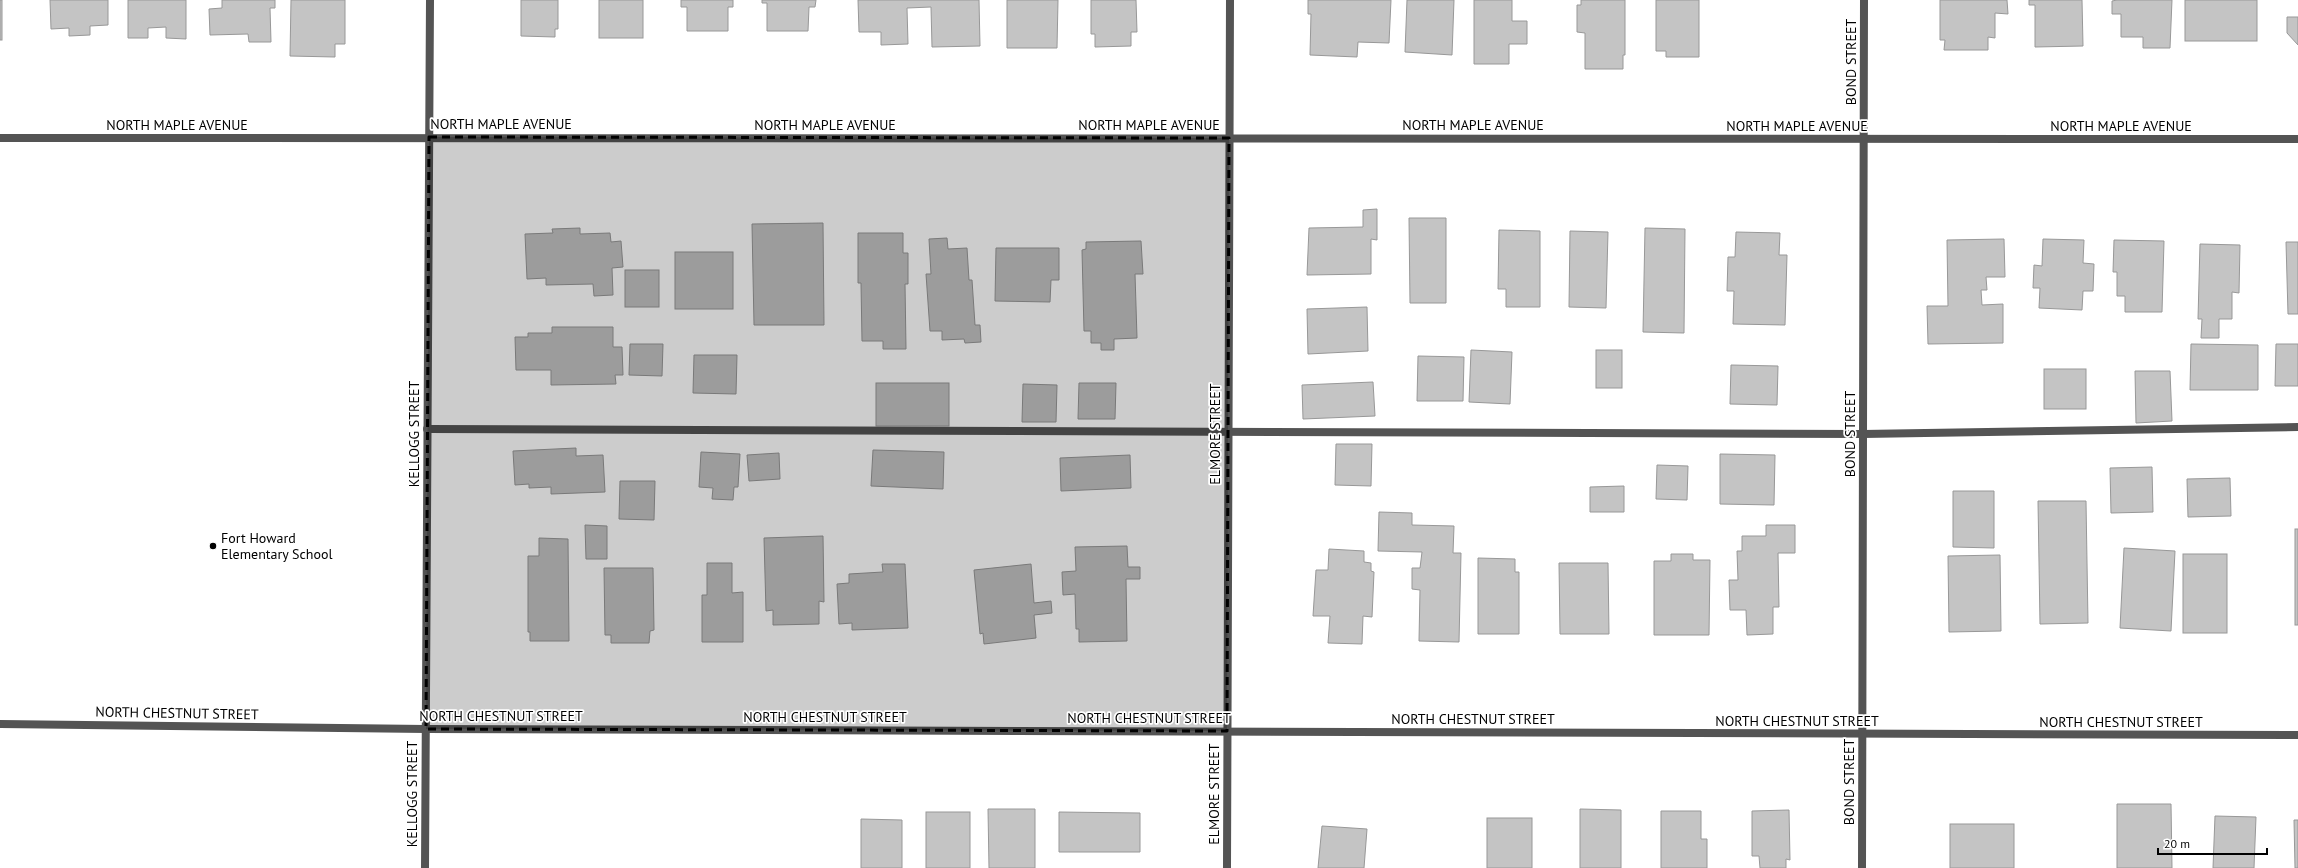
<svg xmlns="http://www.w3.org/2000/svg" width="2298" height="868" font-family="'PT Sans',sans-serif">
<style>
.building{fill:#c4c4c4;stroke:#989898}
.lines{fill:none;stroke-linecap:round;stroke-linejoin:round}
.lane{stroke:#545454;stroke-width:8}
.street{stroke:#545454;stroke-width:8}
.marked{fill:#000;fill-opacity:0.2;stroke:#000;stroke-width:3;stroke-dasharray:8 5;stroke-linejoin:round}
.poi-dot{fill:#000;stroke:#fff;stroke-width:1.5}
.labels{text-anchor:middle;stroke-width:3.5;stroke-linejoin:round;paint-order:stroke}
.street-label{font-size:14px;fill:#000;stroke:#fff}
.poi-label{font-size:14px;fill:#000;stroke:#fff;text-anchor:start}
</style>
<rect width="100%" height="100%" fill="#fff"/>
<g class="building">
<rect x="0" y="0" width="2" height="40"/>
<polygon points="50,0 108,0 108,25 90,26 90,35 69,36 69,28 51,29"/>
<polygon points="128,0 186,0 186,39 166,38 166,27 148,28 148,38 128,38"/>
<polygon points="222,0 275,0 275,8 270,8 271,42 249,42 248,34 210,35 209,9 222,8"/>
<polygon points="291,0 345,0 345,44 335,44 335,57 290,56"/>
<polygon points="521,0 558,0 558,29 555,29 555,37 521,36"/>
<rect x="599" y="0" width="44" height="38"/>
<polygon points="681,0 733,0 733,7 728,7 728,31 687,31 687,7 681,7"/>
<polygon points="762,0 816,0 815,7 809,7 808,31 767,31 767,3 762,3"/>
<polygon points="858,0 979,0 980,46 932,47 931,7 907,8 908,44 881,45 881,32 859,32"/>
<polygon points="1007,0 1058,0 1057,48 1007,48"/>
<polygon points="1091,0 1136,0 1137,32 1131,32 1131,46 1095,47 1095,34 1091,34"/>
<polygon points="1308,0 1391,0 1389,43 1358,42 1357,57 1310,55 1311,14 1308,14"/>
<polygon points="1407,0 1454,0 1452,55 1405,52"/>
<polygon points="1474,0 1512,0 1512,21 1527,21 1527,44 1509,44 1509,64 1474,64"/>
<polygon points="1581,0 1625,0 1625,55 1623,55 1623,69 1585,69 1585,33 1577,32 1577,5 1581,5"/>
<polygon points="1656,0 1699,0 1699,57 1666,57 1666,51 1656,51"/>
<polygon points="1940,0 2007,0 2008,14 1995,13 1995,38 1988,37 1988,50 1944,50 1945,40 1940,40"/>
<polygon points="2029,0 2082,0 2083,46 2035,47 2035,5 2029,5"/>
<polygon points="2117,0 2172,0 2170,48 2143,48 2143,37 2121,37 2121,14 2112,14 2112,1"/>
<rect x="2185" y="0" width="72" height="41"/>
<polygon points="2287,17 2298,17 2298,45 2287,33"/>
<polygon points="1377,209 1377,240 1371,239 1371,274 1307,275 1309,228 1363,227 1363,210"/>
<polygon points="1409,218 1446,218 1446,303 1410,303"/>
<polygon points="823,223 824,325 754,325 752,224"/>
<polygon points="580,228 580,234 610,233 611,242 621,241 623,267 612,268 613,295 594,296 593,284 546,285 546,278 527,279 525,234 553,233 552,229"/>
<polygon points="1645,228 1685,229 1684,333 1643,332"/>
<polygon points="1499,230 1540,231 1540,307 1506,307 1506,289 1498,289"/>
<polygon points="1570,231 1608,232 1606,308 1569,307"/>
<polygon points="1736,232 1780,233 1779,255 1787,255 1785,325 1733,324 1734,291 1727,291 1728,257 1735,257"/>
<polygon points="858,233 903,233 903,253 908,253 908,284 905,284 906,349 883,349 883,341 862,341 861,283 858,283"/>
<polygon points="947,238 948,249 967,248 969,280 972,280 975,325 980,325 981,342 965,343 964,339 942,340 942,331 930,331 926,274 931,274 929,239"/>
<polygon points="2004,239 2005,277 1986,277 1987,290 1981,290 1982,305 2003,304 2003,343 1928,344 1927,306 1948,306 1947,240"/>
<polygon points="2043,239 2084,240 2083,263 2094,264 2093,291 2083,291 2082,310 2039,308 2040,288 2033,288 2034,265 2042,266"/>
<polygon points="2114,240 2164,241 2162,312 2125,312 2125,296 2117,296 2117,272 2113,272"/>
<polygon points="1141,241 1143,274 1135,274 1137,338 1114,339 1114,350 1101,350 1101,343 1091,343 1091,331 1084,331 1082,250 1086,249 1086,242"/>
<polygon points="2286,242 2298,242 2298,314 2288,314"/>
<polygon points="2200,244 2240,245 2239,293 2232,292 2232,319 2219,319 2219,338 2201,338 2202,319 2198,319"/>
<polygon points="996,248 1059,248 1059,280 1051,280 1050,302 995,301"/>
<rect x="675" y="252" width="58" height="57"/>
<rect x="625" y="270" width="34" height="37"/>
<polygon points="1367,307 1368,351 1308,354 1307,309"/>
<polygon points="552,327 613,327 613,347 622,347 623,375 615,375 616,384 551,385 551,370 516,370 515,337 528,337 528,333 552,333"/>
<polygon points="630,344 663,344 662,376 629,375"/>
<polygon points="2191,344 2258,345 2258,390 2190,390"/>
<polygon points="2276,344 2298,344 2298,386 2275,386"/>
<polygon points="1471,350 1512,352 1510,404 1469,402"/>
<rect x="1596" y="350" width="26" height="38"/>
<polygon points="694,355 737,355 736,394 693,393"/>
<polygon points="1418,356 1464,357 1463,401 1417,401"/>
<polygon points="1731,365 1778,366 1777,405 1730,404"/>
<rect x="2044" y="369" width="42" height="40"/>
<polygon points="2135,371 2170,371 2172,421 2136,423"/>
<polygon points="1373,382 1375,416 1303,419 1302,385"/>
<rect x="876" y="383" width="73" height="43"/>
<polygon points="1079,383 1116,383 1115,419 1078,419"/>
<polygon points="1023,384 1057,385 1056,422 1022,422"/>
<polygon points="1336,444 1372,444 1371,486 1335,485"/>
<polygon points="576,448 576,456 603,455 605,492 551,494 551,487 529,488 529,484 515,485 513,451"/>
<polygon points="873,450 944,452 943,489 871,486"/>
<polygon points="701,452 740,454 738,487 734,487 733,500 712,499 713,488 699,487"/>
<polygon points="779,453 780,479 749,481 747,455"/>
<polygon points="1720,454 1775,455 1774,505 1720,504"/>
<polygon points="1130,455 1131,488 1061,491 1060,458"/>
<polygon points="1657,465 1688,466 1687,500 1656,499"/>
<polygon points="2152,467 2153,512 2111,513 2110,468"/>
<polygon points="2230,478 2231,516 2188,517 2187,479"/>
<polygon points="620,481 655,481 654,520 619,519"/>
<polygon points="1624,486 1624,512 1590,512 1590,487"/>
<polygon points="1953,491 1994,491 1994,548 1953,547"/>
<polygon points="2038,501 2086,501 2088,623 2040,624"/>
<polygon points="1379,512 1412,513 1412,525 1454,526 1453,553 1461,553 1459,642 1419,641 1420,590 1412,589 1412,568 1420,568 1422,552 1378,551"/>
<polygon points="585,525 607,526 607,559 586,559"/>
<polygon points="1766,525 1795,525 1795,553 1778,553 1779,607 1773,607 1773,634 1747,635 1746,610 1730,610 1729,580 1738,580 1737,551 1742,551 1742,536 1766,536"/>
<rect x="2295" y="529" width="3" height="96"/>
<polygon points="823,536 824,602 819,601 819,624 773,625 773,610 766,611 764,538"/>
<polygon points="539,538 568,539 569,641 530,641 530,632 528,632 528,556 539,556"/>
<polygon points="1127,546 1128,567 1140,567 1140,579 1126,579 1127,641 1079,642 1079,629 1076,629 1075,594 1063,595 1062,572 1076,571 1075,547"/>
<polygon points="2124,548 2175,551 2171,631 2120,628"/>
<polygon points="1329,549 1364,551 1364,562 1371,563 1371,571 1374,572 1372,617 1363,616 1362,644 1328,643 1330,616 1313,616 1316,570 1328,570"/>
<polygon points="1671,554 1693,554 1693,560 1710,560 1709,635 1654,635 1654,561 1671,561"/>
<rect x="2183" y="554" width="44" height="79"/>
<polygon points="2000,555 2001,631 1949,632 1948,556"/>
<polygon points="1478,558 1515,559 1515,572 1519,572 1519,634 1478,634"/>
<polygon points="707,563 732,563 732,593 743,592 743,642 702,642 702,595 707,595"/>
<polygon points="1559,563 1608,563 1609,634 1560,634"/>
<polygon points="882,564 905,564 908,628 852,630 852,623 839,624 837,584 849,583 849,574 883,572"/>
<polygon points="1031,564 1034,603 1051,601 1052,613 1034,615 1036,638 984,644 983,633 980,634 974,570"/>
<polygon points="604,568 653,568 654,630 650,631 649,643 611,643 611,635 605,635"/>
<polygon points="2117,804 2171,804 2172,868 2117,868"/>
<polygon points="988,809 1035,809 1035,868 989,868"/>
<polygon points="1580,809 1621,810 1621,868 1580,868"/>
<polygon points="1789,810 1790,860 1786,859 1786,868 1760,868 1759,856 1752,856 1752,811"/>
<polygon points="1661,811 1701,811 1701,839 1707,839 1707,868 1661,868"/>
<rect x="926" y="812" width="44" height="56"/>
<polygon points="1059,812 1140,813 1140,852 1059,852"/>
<polygon points="2215,816 2256,817 2254,868 2213,868"/>
<rect x="1487" y="818" width="45" height="50"/>
<polygon points="861,819 902,820 902,868 861,868"/>
<polygon points="2294,820 2298,820 2298,868 2295,868"/>
<rect x="1950" y="824" width="64" height="44"/>
<polygon points="1322,826 1367,829 1364,868 1318,868"/>
</g>
<g class="lines">
<polyline class="lane" points="427,429 1863,434 2298,427"/>
<g class="street">
<polyline points="0,138 2298,139"/>
<polyline points="0,724 426,729 2298,735"/>
<polyline points="425,868 430,0"/>
<polyline points="1227,868 1230,0"/>
<polyline points="1862,868 1864,0"/>
</g>
</g>
<path class="marked" d="M 429,137 L 1229,138 L 1227,731 L 426,729 Z"/>
<circle class="poi-dot" cx="213" cy="546" r="4"/>
<g class="labels">
<g class="street-label">
<text transform="translate(1851 62) rotate(-90)" y="5">BOND STREET</text>
<text x="501" y="129">NORTH MAPLE AVENUE</text>
<text x="177" y="130">NORTH MAPLE AVENUE</text>
<text x="825" y="130">NORTH MAPLE AVENUE</text>
<text x="1149" y="130">NORTH MAPLE AVENUE</text>
<text x="1473" y="130">NORTH MAPLE AVENUE</text>
<text x="1797" y="131">NORTH MAPLE AVENUE</text>
<text x="2121" y="131">NORTH MAPLE AVENUE</text>
<text transform="translate(414 434) rotate(-90)" y="5">KELLOGG STREET</text>
<text transform="translate(1215 434) rotate(-90)" y="5">ELMORE STREET</text>
<text transform="translate(1850 434) rotate(-90)" y="5">BOND STREET</text>
<text transform="translate(177 713) rotate(1)" y="5">NORTH CHESTNUT STREET</text>
<text x="501" y="721">NORTH CHESTNUT STREET</text>
<text x="825" y="722">NORTH CHESTNUT STREET</text>
<text x="1149" y="723">NORTH CHESTNUT STREET</text>
<text x="1473" y="724">NORTH CHESTNUT STREET</text>
<text x="1797" y="726">NORTH CHESTNUT STREET</text>
<text x="2121" y="727">NORTH CHESTNUT STREET</text>
<text transform="translate(1849 782) rotate(-90)" y="5">BOND STREET</text>
<text transform="translate(412 794) rotate(-90)" y="5">KELLOGG STREET</text>
<text transform="translate(1214 794) rotate(-90)" y="5">ELMORE STREET</text>
</g>
<g class="poi-label">
<text x="221" y="543">Fort Howard<tspan x="221" dy="16">Elementary School</tspan></text>
</g>
</g>
<path d="M2158 848v6h109v-6" fill="none" stroke="#000000" stroke-width="2"/>
<text x="2164" y="848" font-size="12" fill="#000000" stroke="#ffffff" stroke-width="3" paint-order="stroke">20 m</text>
</svg>
